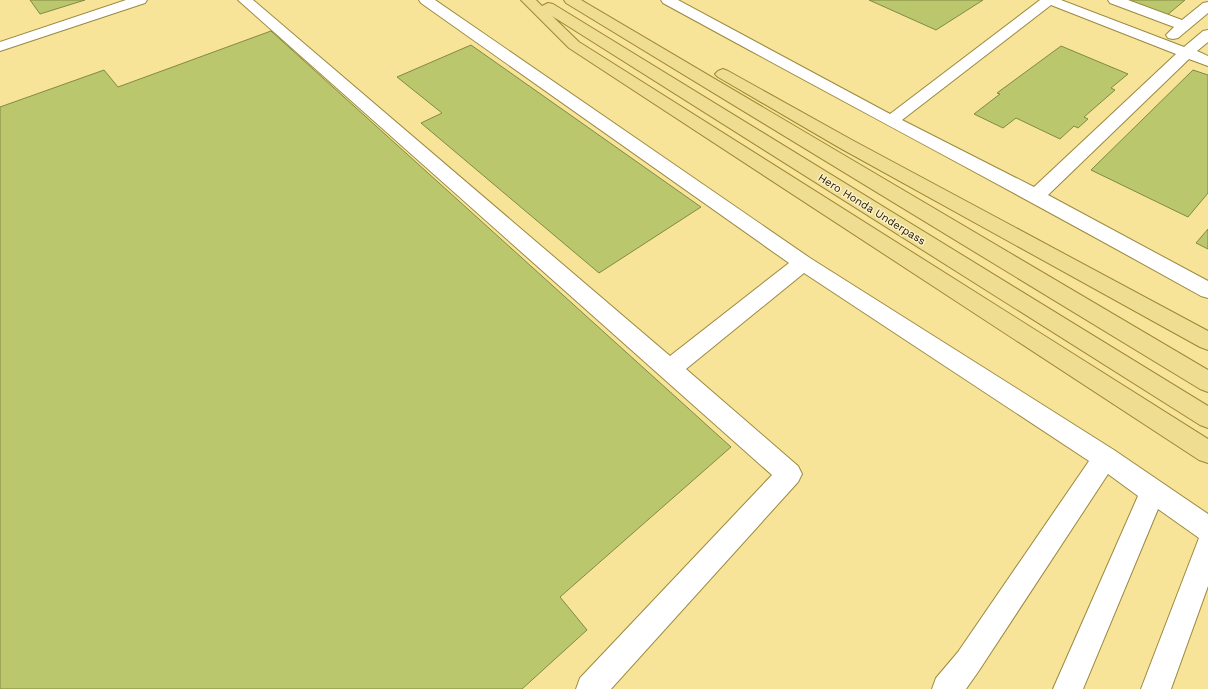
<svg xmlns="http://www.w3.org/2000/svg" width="1208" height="689" font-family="'Work Sans',sans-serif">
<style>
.building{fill:#bbc76c;stroke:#818a43}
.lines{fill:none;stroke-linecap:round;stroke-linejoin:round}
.minor-casing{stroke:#9b8940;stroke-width:2}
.major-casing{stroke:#9d8730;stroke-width:2}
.minor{fill:#fff;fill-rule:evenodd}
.major{fill:#efdd92;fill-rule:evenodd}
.labels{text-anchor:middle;stroke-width:3;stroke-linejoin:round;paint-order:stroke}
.street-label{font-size:11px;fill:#181200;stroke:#fcf1c6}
</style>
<rect width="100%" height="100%" fill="#f7e499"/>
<g class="building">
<polygon points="30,0 85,0 40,14"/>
<polygon points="869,0 983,0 936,30"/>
<polygon points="1121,0 1185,0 1166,16"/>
<polygon points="271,31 731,447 560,597 587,630 522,689 0,689 0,107 104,70 118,87"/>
<polygon points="471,45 701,207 599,273 421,123 442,113 397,77"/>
<polygon points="1061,46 1128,74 1111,88 1115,90 1084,117 1088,119 1078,128 1074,126 1060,139 1016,118 1003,128 974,114 1000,94 997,93"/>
<polygon points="1193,70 1208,75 1208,193 1188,217 1091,170"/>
<polygon points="1208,229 1208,249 1196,243"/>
</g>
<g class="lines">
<defs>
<g id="minor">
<polygon points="126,0 147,0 145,3 0,51 0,42"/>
<polygon points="238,0 253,0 670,356 789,263 421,3 419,0 435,0 810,258 1114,450 1208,514 1208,586 1171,689 1141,689 1199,538 1158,509 1083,689 1053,689 1138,496 1108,474 978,672 966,689 932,689 936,678 958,652 1089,461 804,273 686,369 798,466 802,474 798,482 611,689 576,689 580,678 772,475"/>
<path d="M 661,0 L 678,0 L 890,114 L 1040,0 L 1061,0 L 1184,47 L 1203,31 L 1208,30 L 1208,42 L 1197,51 L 1208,56 L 1208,66 L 1189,59 L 1048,195 L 1208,281 L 1208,298 L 1201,296 C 1022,196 842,101 663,3 ZM 1051,5 L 1176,54 L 1034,187 L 902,120 Z"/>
<polygon points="1108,0 1128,0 1182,20 1203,3 1208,2 1208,13 1178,38 1173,39 1168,38 1166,35 1174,27 1110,3"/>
</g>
<g id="major">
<polygon points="521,0 536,0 542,6 548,3 553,4 1208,406 1208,428 1200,425 552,16 579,42 1208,439 1208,463 1199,460 569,48"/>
<polygon points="564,0 581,0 1208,370 1208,392 1200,389 566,3"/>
<polygon points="723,69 728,71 852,140 1208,331 1208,350 1200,347 840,148 718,77 715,74 718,71"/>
</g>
</defs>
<use href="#minor" class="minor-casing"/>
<use href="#major" class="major-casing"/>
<use href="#minor" class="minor"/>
<use href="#major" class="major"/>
</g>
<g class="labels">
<g class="street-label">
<text transform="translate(872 209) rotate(32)" y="4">Hero Honda Underpass</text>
</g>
</g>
</svg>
